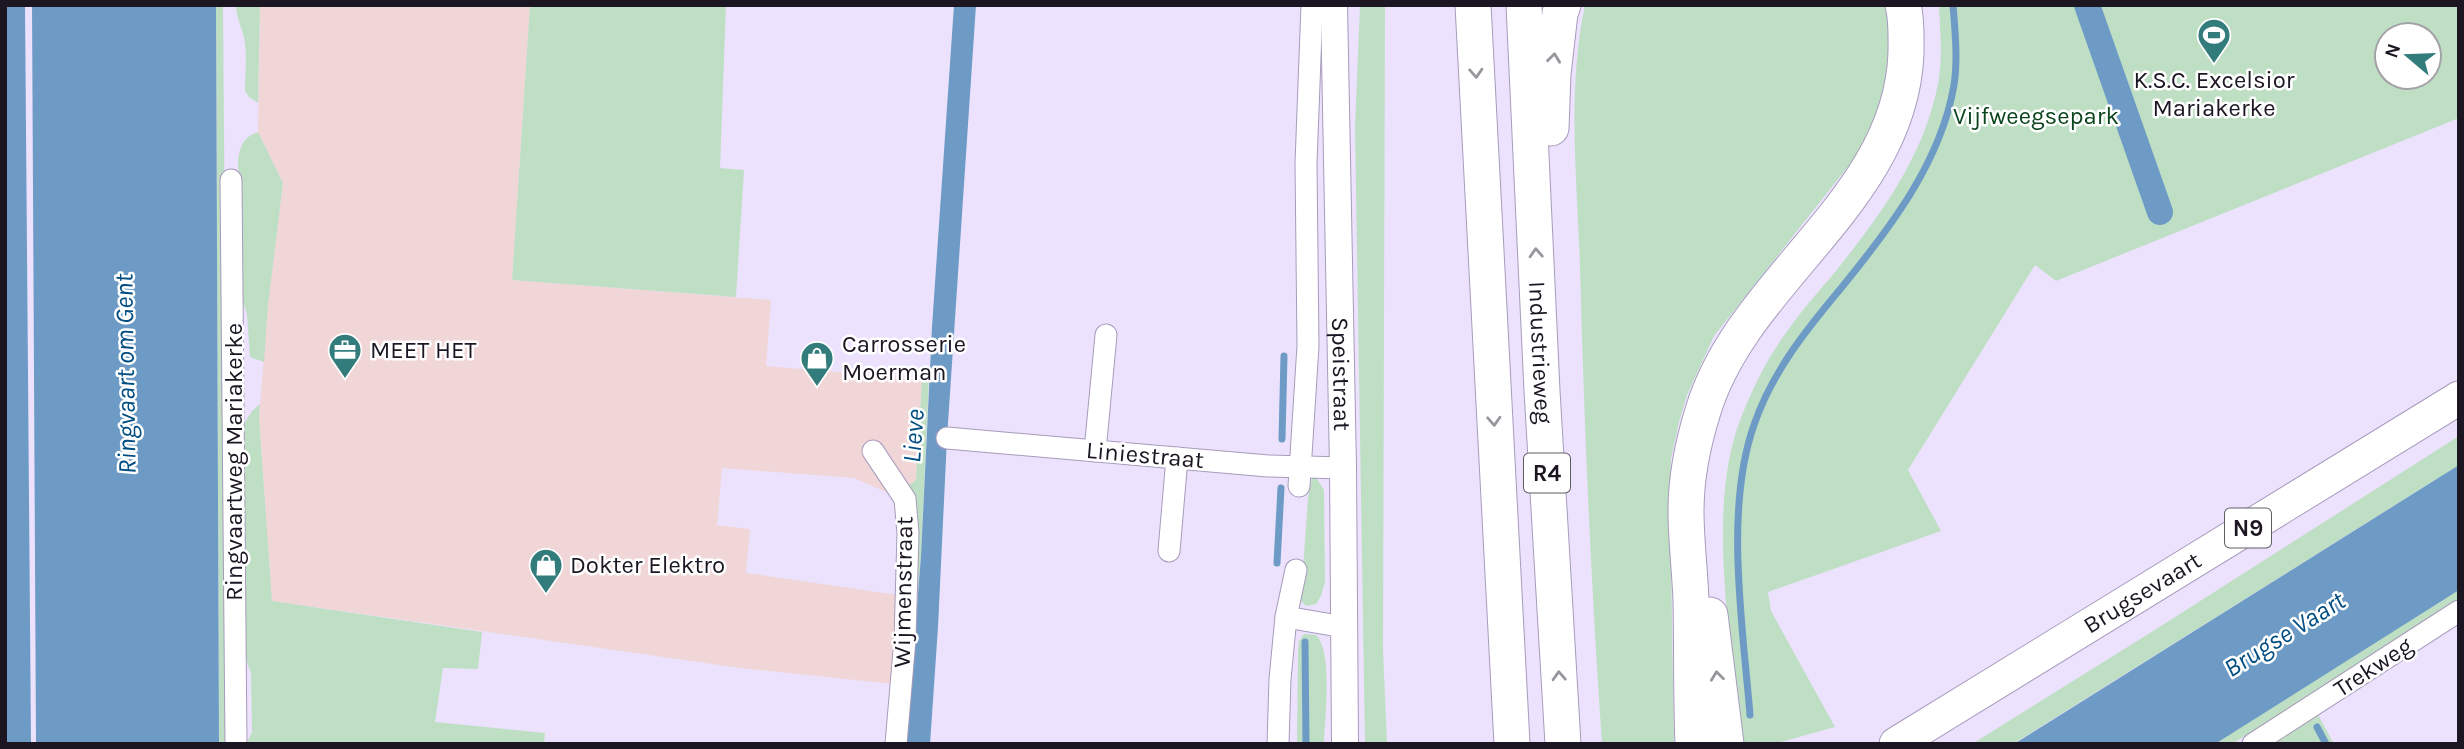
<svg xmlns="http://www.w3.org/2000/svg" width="2464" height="749" font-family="Karla,sans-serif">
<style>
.industrial{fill:#f1d6d7}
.green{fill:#bfdfc4;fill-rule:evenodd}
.water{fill:#6e9bc5}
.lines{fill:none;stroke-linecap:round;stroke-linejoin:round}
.stream{stroke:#6e9bc5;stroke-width:7}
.canal{stroke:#6e9bc5;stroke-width:26}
.minor-casing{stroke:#a79bbc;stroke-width:23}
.tertiary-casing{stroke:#a79bbc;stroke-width:28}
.primary-casing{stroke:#a79bbc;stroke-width:35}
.trunk-casing{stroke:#a79bbc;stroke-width:37}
.minor{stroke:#fff;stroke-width:21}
.tertiary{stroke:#fff;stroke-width:26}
.primary{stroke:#fff;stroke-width:33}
.trunk{stroke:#fff;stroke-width:35}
.oneway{stroke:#98969c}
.labels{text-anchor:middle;stroke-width:5;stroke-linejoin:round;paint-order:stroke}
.shield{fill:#fff;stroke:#5f5c64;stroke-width:2}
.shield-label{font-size:23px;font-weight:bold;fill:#1b1622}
.poi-label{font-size:24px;fill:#1b1622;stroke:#fff;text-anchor:start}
.park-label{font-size:24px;fill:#0b451e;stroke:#fff}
.street-label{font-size:24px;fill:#1b1622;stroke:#fff}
.water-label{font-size:26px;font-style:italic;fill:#004d82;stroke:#fff}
</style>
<rect width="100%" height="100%" fill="#ece2fe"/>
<polygon class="industrial" points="260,5 530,5 512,280 771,300 766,366 922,379 916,480 895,496 854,478 722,468 717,525 750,529 746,573 898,595 893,684 740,668 272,601 259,417 268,305 283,183 258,132"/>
<g class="green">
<polygon points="216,5 223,5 229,744 219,744"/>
<path d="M 236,5 L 260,5 L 258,103 L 249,97 L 245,91 C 245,76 247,60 245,44 C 244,30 236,20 236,5 Z"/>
<polygon points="530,5 726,5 720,168 744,170 736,297 512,280"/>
<polygon points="1360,5 1385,5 1383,650 1387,744 1365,744 1355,127"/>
<path d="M 1585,5 L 1891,5 L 1891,65 L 1876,121 L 1854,159 L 1714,336 L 1687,395 L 1679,422 L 1671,459 L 1670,503 L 1674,744 L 1602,744 C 1591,585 1584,425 1580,265 C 1577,179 1567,90 1585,5 Z"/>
<path d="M 1939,5 L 2459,5 L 2459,118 L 2056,281 L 2035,265 L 1908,470 L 1941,531 L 1768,592 L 1771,611 L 1835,727 L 1773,744 L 1740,744 C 1735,709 1732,674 1729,638 C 1723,570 1715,483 1741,418 C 1753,387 1768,357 1788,330 C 1802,310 1819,291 1835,272 C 1880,216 1924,156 1938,84 C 1943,59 1940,31 1939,5 ZM 2387,35 L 2429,35 L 2429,77 L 2387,77 Z"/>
<path d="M 258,132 L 283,183 L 268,305 L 264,362 L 250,357 L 247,314 L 240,294 L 238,160 C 240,146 244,136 258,132 Z"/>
<polygon points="922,379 929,379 921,556 906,744 908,486 916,480"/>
<polygon points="260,404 259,417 272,601 482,632 478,669 443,668 435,722 545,733 544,744 246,744 252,732 251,673 245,657 241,429 252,411"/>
<polygon points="2459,436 2459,465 2013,744 1972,744 2150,633"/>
<polygon points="1313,477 1316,477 1324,490 1325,582 1321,596 1316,604 1306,606 1301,601 1301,594 1309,486"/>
<polygon points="2459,589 2459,602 2232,744 2214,744"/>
<path d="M 1304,634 L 1316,635 C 1333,651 1325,719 1324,744 L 1297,744 L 1298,650 L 1299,641 Z"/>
<polygon points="2317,713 2334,744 2274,744"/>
</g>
<g class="water">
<polygon points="5,5 25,5 31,744 5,744"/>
<polygon points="32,5 216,5 219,744 36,744"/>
<polygon points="954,5 976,5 947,438 938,627 930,744 906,744 921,556 932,327"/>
<polygon points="2459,465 2459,590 2215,744 2014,744"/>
</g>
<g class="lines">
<g class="stream">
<polyline points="1282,439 1284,356"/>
<polyline points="1277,563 1281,488"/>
<polyline points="1305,642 1306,744"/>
<path d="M 1750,715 C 1743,627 1724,510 1754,425 C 1772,372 1806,330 1842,287 C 1890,228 1941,162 1954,85 C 1958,59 1955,31 1953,5"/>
<polyline points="2317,727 2326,744"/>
</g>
<polyline class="canal" points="2087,5 2160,212"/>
<defs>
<g id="minor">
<polyline points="231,180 236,744"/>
<polyline points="947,438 1268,466 1343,468"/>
<polyline points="873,451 905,499 908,533 905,639 896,744"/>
<polyline points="1095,451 1106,335"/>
<polyline points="1299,486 1308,346 1306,163 1312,5"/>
<polyline points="1169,551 1177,458"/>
<polyline points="1286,617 1344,627"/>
<polyline points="1278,744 1280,679 1286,617 1296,570"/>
<polyline points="2253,744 2459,611"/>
</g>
<g id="tertiary">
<path id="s1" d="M 1334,5 L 1343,468 L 1345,744"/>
</g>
<g id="primary">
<path id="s2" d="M 1896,744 L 2459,398"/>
</g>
<g id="trunk">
<polyline points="1473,5 1512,744"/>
<path id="s3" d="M 1524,5 L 1542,391 L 1563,744"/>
<polyline points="1551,128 1553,74 1560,13 1563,5"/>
<polyline points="1710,615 1726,744"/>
<path d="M 1693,744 C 1691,696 1692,648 1691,601 C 1690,571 1686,541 1686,511 C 1686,478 1693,443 1703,411 C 1743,278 1901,201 1906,53 C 1906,38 1907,20 1903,5"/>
</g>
</defs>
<use href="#minor" class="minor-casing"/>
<use href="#tertiary" class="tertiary-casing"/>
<use href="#primary" class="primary-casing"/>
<use href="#trunk" class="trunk-casing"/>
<use href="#minor" class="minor"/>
<use href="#tertiary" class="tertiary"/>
<use href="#primary" class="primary"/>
<use href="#trunk" class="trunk"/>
</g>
<defs><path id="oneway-chevron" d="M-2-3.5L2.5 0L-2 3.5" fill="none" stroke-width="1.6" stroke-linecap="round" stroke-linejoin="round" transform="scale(1.75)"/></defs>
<g class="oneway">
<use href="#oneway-chevron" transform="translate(1554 58) rotate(-83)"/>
<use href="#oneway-chevron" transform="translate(1476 73) rotate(87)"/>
<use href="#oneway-chevron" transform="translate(1536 253) rotate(-93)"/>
<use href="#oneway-chevron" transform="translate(1494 421) rotate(87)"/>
<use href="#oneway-chevron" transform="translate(1559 676) rotate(-93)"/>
<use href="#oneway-chevron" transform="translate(1717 676) rotate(-97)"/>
</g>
<defs>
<symbol id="stadium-pin" viewBox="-11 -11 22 30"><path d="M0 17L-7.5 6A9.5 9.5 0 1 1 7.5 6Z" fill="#337c7c" stroke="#fff"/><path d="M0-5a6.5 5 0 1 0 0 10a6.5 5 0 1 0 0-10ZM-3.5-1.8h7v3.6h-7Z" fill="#fff"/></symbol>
<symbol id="office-pin" viewBox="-11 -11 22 30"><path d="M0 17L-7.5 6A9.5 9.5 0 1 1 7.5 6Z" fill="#337c7c" stroke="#fff"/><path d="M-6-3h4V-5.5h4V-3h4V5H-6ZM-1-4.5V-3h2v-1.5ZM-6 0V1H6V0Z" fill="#fff"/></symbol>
<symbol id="shop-pin" viewBox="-11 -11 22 30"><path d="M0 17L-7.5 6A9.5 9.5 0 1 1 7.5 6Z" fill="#337c7c" stroke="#fff"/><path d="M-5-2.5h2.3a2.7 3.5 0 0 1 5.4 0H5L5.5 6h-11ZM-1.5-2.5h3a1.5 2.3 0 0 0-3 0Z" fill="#fff"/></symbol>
</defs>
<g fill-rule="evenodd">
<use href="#stadium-pin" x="2195" y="16" width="38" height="52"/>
<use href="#office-pin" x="326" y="331" width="38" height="52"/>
<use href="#shop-pin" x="798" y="339" width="38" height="52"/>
<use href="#shop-pin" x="527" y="546" width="38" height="52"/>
</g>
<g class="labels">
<g class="shield">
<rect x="1524" y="453.5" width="46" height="39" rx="5"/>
<rect x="2225" y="508.5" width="46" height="39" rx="5"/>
</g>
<g class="shield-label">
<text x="1547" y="481">R4</text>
<text x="2248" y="536">N9</text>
</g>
<g class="poi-label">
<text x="2214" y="88" text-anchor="middle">K.S.C. Excelsior<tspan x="2214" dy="28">Mariakerke</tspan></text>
<text x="842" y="352">Carrosserie<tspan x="842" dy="28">Moerman</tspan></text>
<text x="370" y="358">MEET HET</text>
<text x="570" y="573">Dokter Elektro</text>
</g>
<g class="park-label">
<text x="2036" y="124">Vijfweegsepark</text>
</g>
<g class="street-label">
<text dy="8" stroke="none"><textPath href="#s3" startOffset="348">Industrieweg</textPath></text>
<text dy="8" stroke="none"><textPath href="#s1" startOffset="369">Speistraat</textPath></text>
<text transform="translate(1145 455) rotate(5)" y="8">Liniestraat</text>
<text transform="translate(234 462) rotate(-90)" y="8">Ringvaartweg Mariakerke</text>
<text transform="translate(903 592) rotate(-89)" y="8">Wijmenstraat</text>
<text dy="8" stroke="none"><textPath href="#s2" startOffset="289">Brugsevaart</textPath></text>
<text transform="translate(2373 667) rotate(-33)" y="8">Trekweg</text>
</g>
<g class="water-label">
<text transform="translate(125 374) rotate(-91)" y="9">Ringvaart om Gent</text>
<text transform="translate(913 436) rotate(-86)" y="9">Lieve</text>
<text transform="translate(2284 634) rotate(-32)" y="9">Brugse Vaart</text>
</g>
</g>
<rect width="2464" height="749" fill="none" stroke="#1b1622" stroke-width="14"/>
<g transform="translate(2408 56) rotate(289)"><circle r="33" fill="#ffffff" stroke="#a4a2a7" stroke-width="2"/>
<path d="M0-5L12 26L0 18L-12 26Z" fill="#337c7c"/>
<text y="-10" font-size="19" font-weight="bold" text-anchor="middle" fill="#1b1622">N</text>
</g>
</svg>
